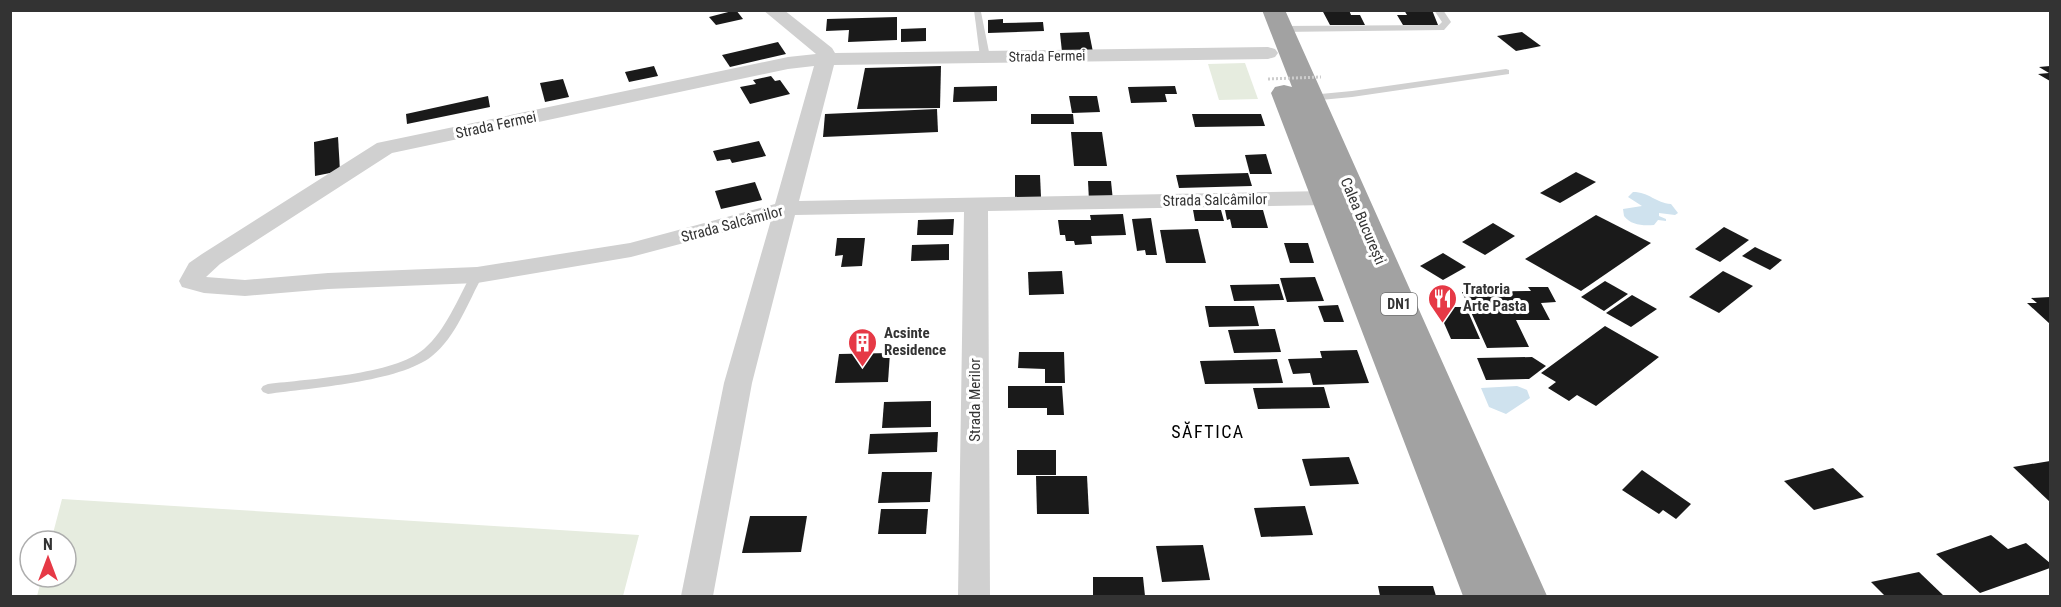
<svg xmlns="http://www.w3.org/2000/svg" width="2061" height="607" font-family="'Roboto Condensed',sans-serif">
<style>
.green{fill:#e6ecdf}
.water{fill:#cfe2ee}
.building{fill:#1a1a1a}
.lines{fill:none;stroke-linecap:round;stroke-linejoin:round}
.service{fill:#d0d0d0;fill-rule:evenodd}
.minor{fill:#d0d0d0;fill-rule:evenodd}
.trunk{fill:#a2a2a2;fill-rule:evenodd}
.path-bridge{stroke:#cdcdcd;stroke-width:3;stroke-dasharray:2 2;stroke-linecap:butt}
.labels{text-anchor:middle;stroke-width:6;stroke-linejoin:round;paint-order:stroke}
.far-street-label{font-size:14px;fill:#333;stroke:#fff}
.shield{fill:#fff;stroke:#707070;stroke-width:1.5}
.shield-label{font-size:14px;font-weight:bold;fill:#333}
.street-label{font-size:15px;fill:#333;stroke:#fff}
.poi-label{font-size:15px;font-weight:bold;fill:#333;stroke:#fff;text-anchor:start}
.quarter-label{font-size:18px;letter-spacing:1.5px;fill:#000;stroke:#fff}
</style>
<rect width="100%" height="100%" fill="#fff"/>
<g class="green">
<polygon points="1245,63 1258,99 1219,100 1208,64"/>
<polygon points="62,499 639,535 623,596 37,596 42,577 66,577 66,541 51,541"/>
</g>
<g class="water">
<path d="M 1633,192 C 1649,192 1656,203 1671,204 L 1678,213 L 1675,215 L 1659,213 L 1659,216 L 1666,219 L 1666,221 L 1658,220 L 1654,225 C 1642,226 1631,225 1624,216 L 1623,209 L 1642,206 L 1628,197 Z"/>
<polygon points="1517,386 1527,390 1530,398 1506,414 1489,407 1481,388"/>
</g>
<g class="building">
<polygon points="736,10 743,19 716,25 709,17"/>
<polygon points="1322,10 1349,10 1351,15 1360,15 1365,25 1330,25"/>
<polygon points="1404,10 1432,10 1438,25 1403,25 1397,15 1407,15"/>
<polygon points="897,17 897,40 848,42 849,30 826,31 827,19"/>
<polygon points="1003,19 1003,23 1043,22 1044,31 988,33 988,20"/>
<polygon points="926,28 926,41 901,42 901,29"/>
<polygon points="1089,32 1093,52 1062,52 1060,33"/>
<polygon points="1522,32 1541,46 1516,51 1497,36"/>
<polygon points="778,42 786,54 730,67 722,55"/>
<polygon points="654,66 658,76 629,82 625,72"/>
<polygon points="941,66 940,108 857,109 865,68"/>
<polygon points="2050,66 2050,81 2038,74 2049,73 2039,67"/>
<polygon points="771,76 775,81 780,80 790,94 750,104 740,87 756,84 753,80"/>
<polygon points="563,79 569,97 545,102 540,83"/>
<polygon points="997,86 997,101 953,102 954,87"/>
<polygon points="1175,86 1177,94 1165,94 1167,102 1131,103 1128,87"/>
<polygon points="488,96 490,107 407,124 406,114"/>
<polygon points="1069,96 1097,96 1100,112 1072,113"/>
<polygon points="937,109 938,132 823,137 825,114"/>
<polygon points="1031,114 1073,114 1074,124 1031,124"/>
<polygon points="1192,114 1261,114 1265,126 1195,127"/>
<polygon points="1071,132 1102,132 1107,166 1074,166"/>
<polygon points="338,137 340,171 315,176 314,142"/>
<polygon points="759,141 766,156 732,163 730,159 717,161 713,151"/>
<polygon points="1266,154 1272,174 1250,174 1245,155"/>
<polygon points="1576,172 1596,182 1560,203 1540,193"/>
<polygon points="1248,173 1252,186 1179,188 1176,175"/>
<polygon points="1015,175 1040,175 1041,197 1015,197"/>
<polygon points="1088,181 1111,181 1113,201 1089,201"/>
<polygon points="755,182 762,200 721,209 715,191"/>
<polygon points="1193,210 1221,210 1224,221 1195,221"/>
<polygon points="1225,210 1263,210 1268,228 1232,228 1230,219 1227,220"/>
<polygon points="1123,214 1126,235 1091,236 1092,244 1075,245 1074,241 1066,241 1065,235 1060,235 1058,220 1091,220 1090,215"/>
<polygon points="1596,215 1651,243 1581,291 1525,259"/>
<polygon points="1151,218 1157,255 1146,255 1145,250 1137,251 1132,219"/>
<polygon points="954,219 953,235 917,235 918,220"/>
<polygon points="1493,223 1515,236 1485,255 1462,242"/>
<polygon points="1724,227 1749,240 1720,262 1695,249"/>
<polygon points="1198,229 1206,263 1166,263 1160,230"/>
<polygon points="837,238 865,238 862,266 841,267 843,255 835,256"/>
<polygon points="1284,243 1308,243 1314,263 1290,263"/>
<polygon points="949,244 949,260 911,261 912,245"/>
<polygon points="1755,247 1782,260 1770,270 1742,256"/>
<polygon points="1443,253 1466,267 1443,280 1420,266"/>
<polygon points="1062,271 1064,294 1029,295 1028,272"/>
<polygon points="1723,271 1753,286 1719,313 1689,297"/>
<polygon points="1315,277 1324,301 1287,302 1280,278"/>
<polygon points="1605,281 1628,294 1604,311 1581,297"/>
<polygon points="1279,284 1284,300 1234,301 1230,285"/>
<polygon points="1528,287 1548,287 1556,302 1541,303 1550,320 1516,320 1529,347 1487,348 1462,292 1531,291"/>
<polygon points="1632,295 1657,309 1631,327 1606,313"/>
<polygon points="2050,297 2050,324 2027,303 2037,303 2031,298"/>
<polygon points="1338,305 1344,322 1324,322 1318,306"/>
<polygon points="1205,306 1254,306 1259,326 1209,327"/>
<polygon points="1437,307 1466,307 1480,339 1451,339"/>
<polygon points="1605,326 1659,357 1596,406 1577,395 1569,401 1548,388 1556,382 1541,373"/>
<polygon points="1275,329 1281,352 1234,353 1228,330"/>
<polygon points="1357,350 1369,383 1313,385 1310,373 1293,374 1288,359 1322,358 1320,351"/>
<polygon points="1019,352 1064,352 1065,383 1045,383 1045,369 1018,368"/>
<polygon points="890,353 888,382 835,383 839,354"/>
<polygon points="1532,357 1546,366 1529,379 1486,380 1477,358"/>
<polygon points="1277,359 1283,383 1205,384 1200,361"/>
<polygon points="1008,386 1062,386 1064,415 1047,415 1047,408 1008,408"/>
<polygon points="1324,387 1330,408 1258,409 1253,388"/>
<polygon points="931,401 931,427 882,428 884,402"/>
<polygon points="938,432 937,452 868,454 870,434"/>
<rect x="1017" y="450" width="39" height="25"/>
<polygon points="1349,457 1359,484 1310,486 1302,459"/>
<polygon points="2050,461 2050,502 2013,467"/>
<polygon points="1833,468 1864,497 1814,510 1784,481"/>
<polygon points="1642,470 1691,504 1676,519 1663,510 1659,514 1622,490"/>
<polygon points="882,472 932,472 930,502 878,503"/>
<polygon points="1036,476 1087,476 1089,514 1037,514"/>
<polygon points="1305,506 1313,535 1261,537 1254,508"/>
<polygon points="881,509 928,509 926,534 878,534"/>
<polygon points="750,516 807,516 801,552 742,553"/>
<polygon points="1991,535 2008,549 2026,543 2050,563 2050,568 1980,593 1936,554"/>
<polygon points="1203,545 1210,580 1162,582 1156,546"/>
<polygon points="1919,572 1944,596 1885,596 1871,582"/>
<polygon points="1093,577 1143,577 1145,596 1093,596"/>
<polygon points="1378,586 1433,586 1436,596 1380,596"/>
</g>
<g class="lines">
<g class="service">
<polygon points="974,10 981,12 990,57 988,59 985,60 980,57"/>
<polygon points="1434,10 1443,10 1451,22 1444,30 1280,32 1276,29 1280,26 1439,25 1442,22"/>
<polygon points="1506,69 1509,70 1509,74 1352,97 1310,101 1305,98 1310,95 1352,91"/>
<path d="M 477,271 L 483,275 C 468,302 456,337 432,356 C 400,382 310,388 268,394 L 263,392 L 261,389 L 263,386 L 268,384 C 308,379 394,375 424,349 C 446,330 457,300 471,275 Z"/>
</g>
<path class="minor" d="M 763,10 L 784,10 L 832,48 L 835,53 L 1268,47 L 1275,49 L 1278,53 L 1275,57 L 1268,59 L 834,65 L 799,201 L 1327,191 L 1335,193 L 1338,198 L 1335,203 L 1327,205 L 988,211 L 990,596 L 958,596 L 964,212 L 795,215 L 752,383 L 713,596 L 681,596 L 724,383 L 771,220 L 631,257 L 477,283 L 328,289 L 245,296 L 204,293 L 182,287 L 179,281 L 189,263 L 202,254 L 377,143 L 788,57 L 816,54 ZM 814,66 L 775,204 L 630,243 L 477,267 L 328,273 L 245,280 L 206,277 L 220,264 L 392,153 L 788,69 Z"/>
<polygon class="trunk" points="1262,10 1285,10 1547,596 1463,596 1271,93 1275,87 1284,85 1292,87"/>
<polyline class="path-bridge" points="1268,79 1321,77"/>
</g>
<defs>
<symbol id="restaurant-pin" viewBox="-11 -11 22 30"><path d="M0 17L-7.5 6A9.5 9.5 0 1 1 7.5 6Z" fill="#e63946" stroke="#fff"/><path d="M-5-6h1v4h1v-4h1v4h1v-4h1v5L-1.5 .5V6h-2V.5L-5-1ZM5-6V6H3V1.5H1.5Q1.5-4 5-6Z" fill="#fff"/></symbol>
<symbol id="building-pin" viewBox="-11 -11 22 30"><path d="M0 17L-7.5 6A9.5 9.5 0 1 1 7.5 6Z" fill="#e63946" stroke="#fff"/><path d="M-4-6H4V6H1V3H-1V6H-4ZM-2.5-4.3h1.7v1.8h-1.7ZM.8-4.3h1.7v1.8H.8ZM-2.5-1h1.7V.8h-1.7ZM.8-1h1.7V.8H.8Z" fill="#fff"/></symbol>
</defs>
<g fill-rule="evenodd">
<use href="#restaurant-pin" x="1426" y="282" width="33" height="45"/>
<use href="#building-pin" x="846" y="326" width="33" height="45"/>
</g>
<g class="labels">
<g class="far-street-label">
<text transform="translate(1047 56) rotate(-1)" y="5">Strada Fermei</text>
</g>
<rect class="shield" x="1381" y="293" width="36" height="22" rx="4.5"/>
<g class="shield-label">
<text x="1399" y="309">DN1</text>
</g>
<g class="street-label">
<text transform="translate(496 125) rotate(-12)" y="5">Strada Fermei</text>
<text transform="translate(1215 200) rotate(-1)" y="5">Strada Salcâmilor</text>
<text transform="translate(1363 221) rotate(67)" y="5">Calea București</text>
<text transform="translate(732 224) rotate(-15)" y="5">Strada Salcâmilor</text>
<text transform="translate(975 400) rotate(-90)" y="5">Strada Merilor</text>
</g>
<g class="poi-label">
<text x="1463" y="294">Tratoria<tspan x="1463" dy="17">Arte Pasta</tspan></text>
<text x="884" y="338">Acsinte<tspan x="884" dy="17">Residence</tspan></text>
</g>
<g class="quarter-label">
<text x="1208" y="438">SĂFTICA</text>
</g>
</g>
<rect width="2061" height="607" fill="none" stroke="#333333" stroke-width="24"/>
<g transform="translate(48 559)"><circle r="28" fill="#ffffff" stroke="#adadad" stroke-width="1.5"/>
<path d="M0-4.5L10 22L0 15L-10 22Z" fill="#e63946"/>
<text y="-9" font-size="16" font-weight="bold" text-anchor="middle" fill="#333333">N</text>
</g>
</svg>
